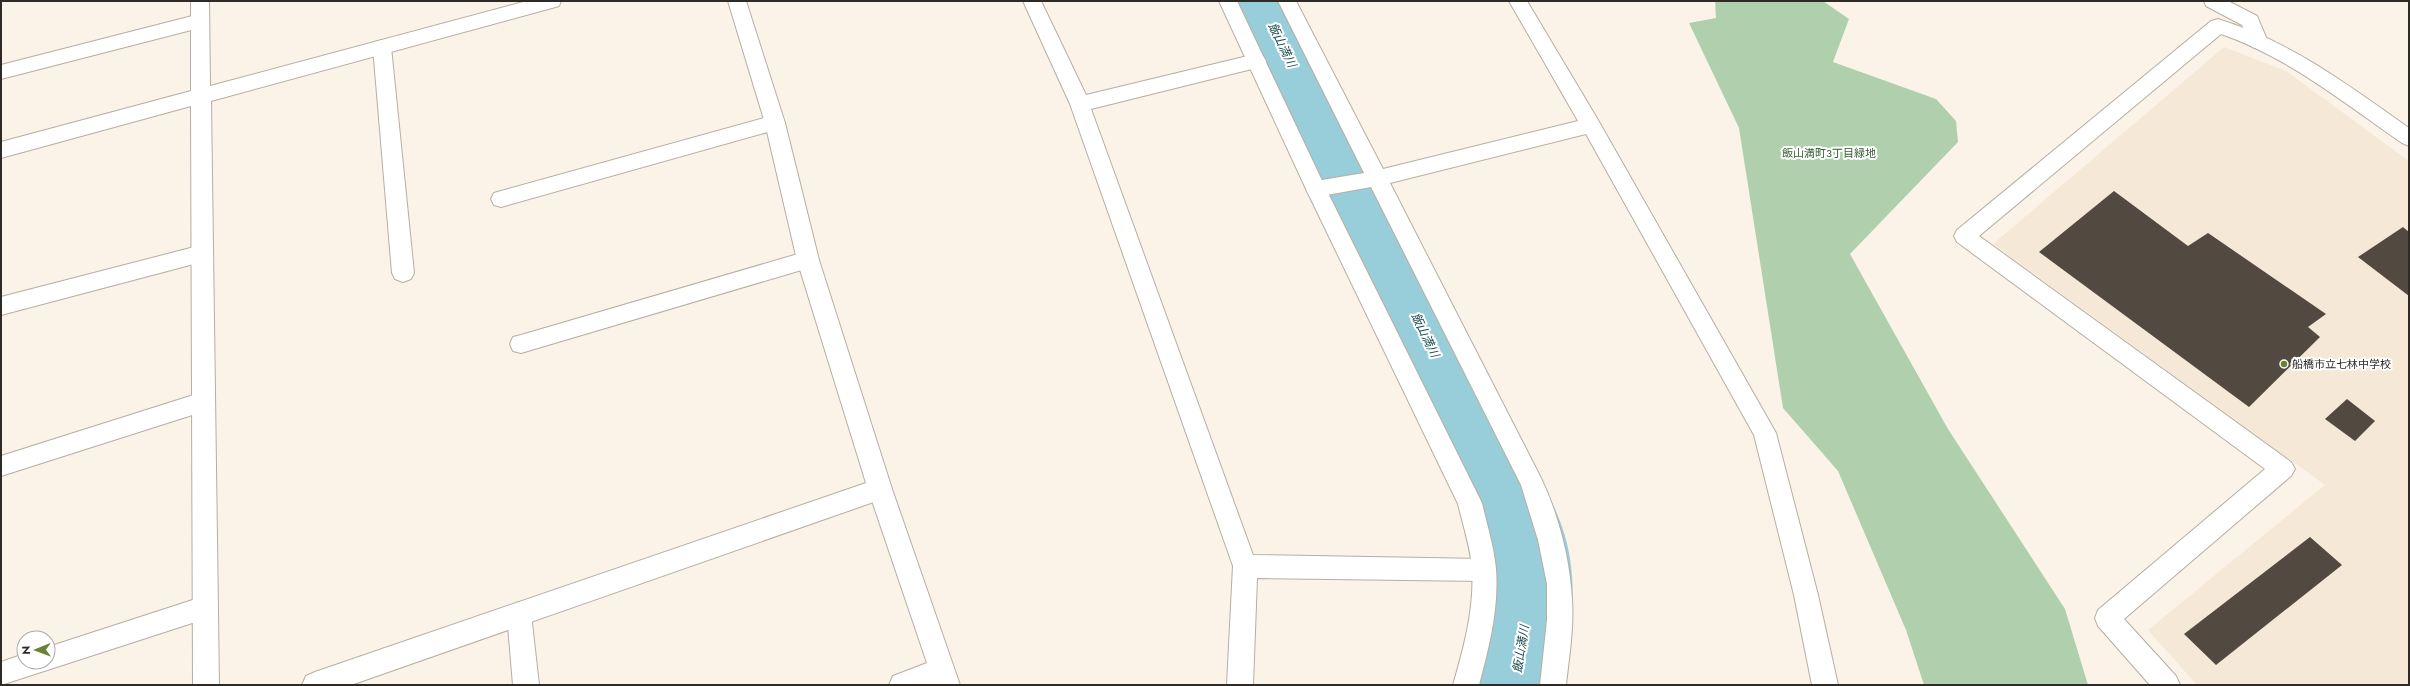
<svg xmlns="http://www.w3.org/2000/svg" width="2410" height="686" font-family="Jost,'Noto Sans JP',sans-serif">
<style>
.built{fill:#f5e8d6}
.forest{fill:#b0d0ad}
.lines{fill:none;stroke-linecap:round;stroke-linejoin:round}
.river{fill:#98ceda;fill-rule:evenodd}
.building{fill:#524941}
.service-casing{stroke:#b6aea3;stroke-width:2}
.minor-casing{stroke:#b6aea3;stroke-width:2}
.tertiary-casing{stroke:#b6aea3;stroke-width:2}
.service{fill:#fff;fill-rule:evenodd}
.minor{fill:#fff;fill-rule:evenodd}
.tertiary{fill:#fff;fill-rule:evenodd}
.poi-dot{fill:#6a8235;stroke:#fff;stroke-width:1.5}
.labels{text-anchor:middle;stroke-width:4;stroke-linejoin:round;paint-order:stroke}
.park-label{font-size:11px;fill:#356031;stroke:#fff}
.poi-label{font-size:11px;fill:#2e2b27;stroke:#fff;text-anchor:start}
.water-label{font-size:12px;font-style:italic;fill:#1e4d56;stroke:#fff}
</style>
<rect width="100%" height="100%" fill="#fbf3e7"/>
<polygon class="built" points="2224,47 2286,71 2409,161 2409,685 2197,685 2148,630 2325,485 1993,244"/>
<polygon class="forest" points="1715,1 1823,1 1849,19 1833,62 1936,99 1956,121 1958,142 1850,254 1948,429 2065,609 2088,685 1924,685 1906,630 1838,471 1783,408 1739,128 1689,23 1716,18"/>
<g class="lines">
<path class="river" d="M 1227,1 L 1295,1 L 1533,463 C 1544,487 1558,511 1565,536 C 1579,584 1571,636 1564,685 L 1468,685 C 1479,633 1490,575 1472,523 Z"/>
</g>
<g class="building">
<polygon points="2114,191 2188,246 2208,233 2326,314 2308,327 2320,337 2249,407 2039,252"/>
<polygon points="2403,227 2409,232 2409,296 2358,257"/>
<polygon points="2347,399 2375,421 2355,441 2325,419"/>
<polygon points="2310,537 2342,565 2216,665 2184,634"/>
</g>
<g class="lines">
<defs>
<g id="service">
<polygon points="2204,1 2228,1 2257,16 2268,42 2266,47 2259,49 2252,47 2242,25 2206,6"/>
<polygon points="200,14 207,16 209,21 207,26 1,79 1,65"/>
<polygon points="382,40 389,42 391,47 414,273 411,279 403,282 395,279 392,273 373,47 375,42"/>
<polygon points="775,115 782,118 785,123 782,128 501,207 494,205 491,199 494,193 501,191"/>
<polygon points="202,245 209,248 213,254 209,260 1,315 1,297"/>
<polygon points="808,251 815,254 819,260 815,266 521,353 513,351 510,344 513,337 521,335"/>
<polygon points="203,392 211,395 214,402 211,409 1,476 1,456"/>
<polygon points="880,478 888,481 892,489 960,685 889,685 893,676 927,663 868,489 872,481"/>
<polygon points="205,596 214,600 217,608 214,616 1,685 1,662 24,654 24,662 48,662 48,647"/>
<polygon points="519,602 528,606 531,614 539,685 513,685 507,614 510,606"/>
</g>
<g id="minor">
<polygon points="191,1 209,1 210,86 527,1 561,1 559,6 552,8 211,101 219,685 193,685 191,106 1,158 1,142 191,91"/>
<polygon points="728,1 746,1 785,123 819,260 892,489 888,497 351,685 302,685 306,676 315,672 866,483 797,260 765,123"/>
<polygon points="1023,1 1041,1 1086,95 1256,54 1263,56 1266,61 1263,66 1256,68 1091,109 1253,555 1484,559 1493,562 1496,570 1493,578 1484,581 1257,578 1253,685 1227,685 1233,566 1070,104"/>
<path d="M 1278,1 L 1296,1 L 1383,169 L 1578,121 L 1509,1 L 1527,1 L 1598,120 L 1776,433 L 1818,595 L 1838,685 L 1812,685 L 1794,595 L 1754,435 L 1586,134 L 1390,183 L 1540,476 C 1558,513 1570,558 1572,600 C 1574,628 1569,657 1566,685 L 1540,685 L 1547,620 L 1547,584 L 1538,540 L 1521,485 L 1371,187 L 1316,197 L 1309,195 L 1306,189 L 1309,183 L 1316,181 L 1364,173 Z"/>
<path d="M 2218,19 C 2290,41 2348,85 2409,128 L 2409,146 L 2402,143 C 2344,103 2288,57 2221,34 L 1979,236 L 2291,462 L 2295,469 L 2291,476 L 2124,619 L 2176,676 L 2180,685 L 2150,685 L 2098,626 L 2095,618 L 2098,610 L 2265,469 L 1957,242 L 1954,236 L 1957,230 L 2211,21 Z"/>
</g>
<path id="tertiary" d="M 1219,1 L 1237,1 L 1326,189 L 1482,503 C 1487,525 1494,547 1496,569 C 1499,609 1489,647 1479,685 L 1453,685 C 1464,647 1475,607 1472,567 C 1470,546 1463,525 1458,504 L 1306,189 Z"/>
</defs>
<use href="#service" class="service-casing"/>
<use href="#minor" class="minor-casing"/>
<use href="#tertiary" class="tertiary-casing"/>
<use href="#service" class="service"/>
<use href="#minor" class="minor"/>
<use href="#tertiary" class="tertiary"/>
</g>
<circle class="poi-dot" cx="2284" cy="364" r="4"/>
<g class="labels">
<g class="park-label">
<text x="1829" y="157">飯山満町3丁目緑地</text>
</g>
<g class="poi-label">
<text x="2292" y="368">船橋市立七林中学校</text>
</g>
<g class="water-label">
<text transform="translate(1282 45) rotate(64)" y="4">飯山満川</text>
<text transform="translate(1425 335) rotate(64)" y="4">飯山満川</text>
<text transform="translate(1521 649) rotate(-81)" y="4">飯山満川</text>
</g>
</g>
<rect width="2410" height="686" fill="none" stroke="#2e2b27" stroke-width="4"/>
<g transform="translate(36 650) rotate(269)"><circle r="19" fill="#ffffff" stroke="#abaaa9"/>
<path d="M0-3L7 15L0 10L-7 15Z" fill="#6a8235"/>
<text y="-6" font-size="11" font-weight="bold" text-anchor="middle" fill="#2e2b27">N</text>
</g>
</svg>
